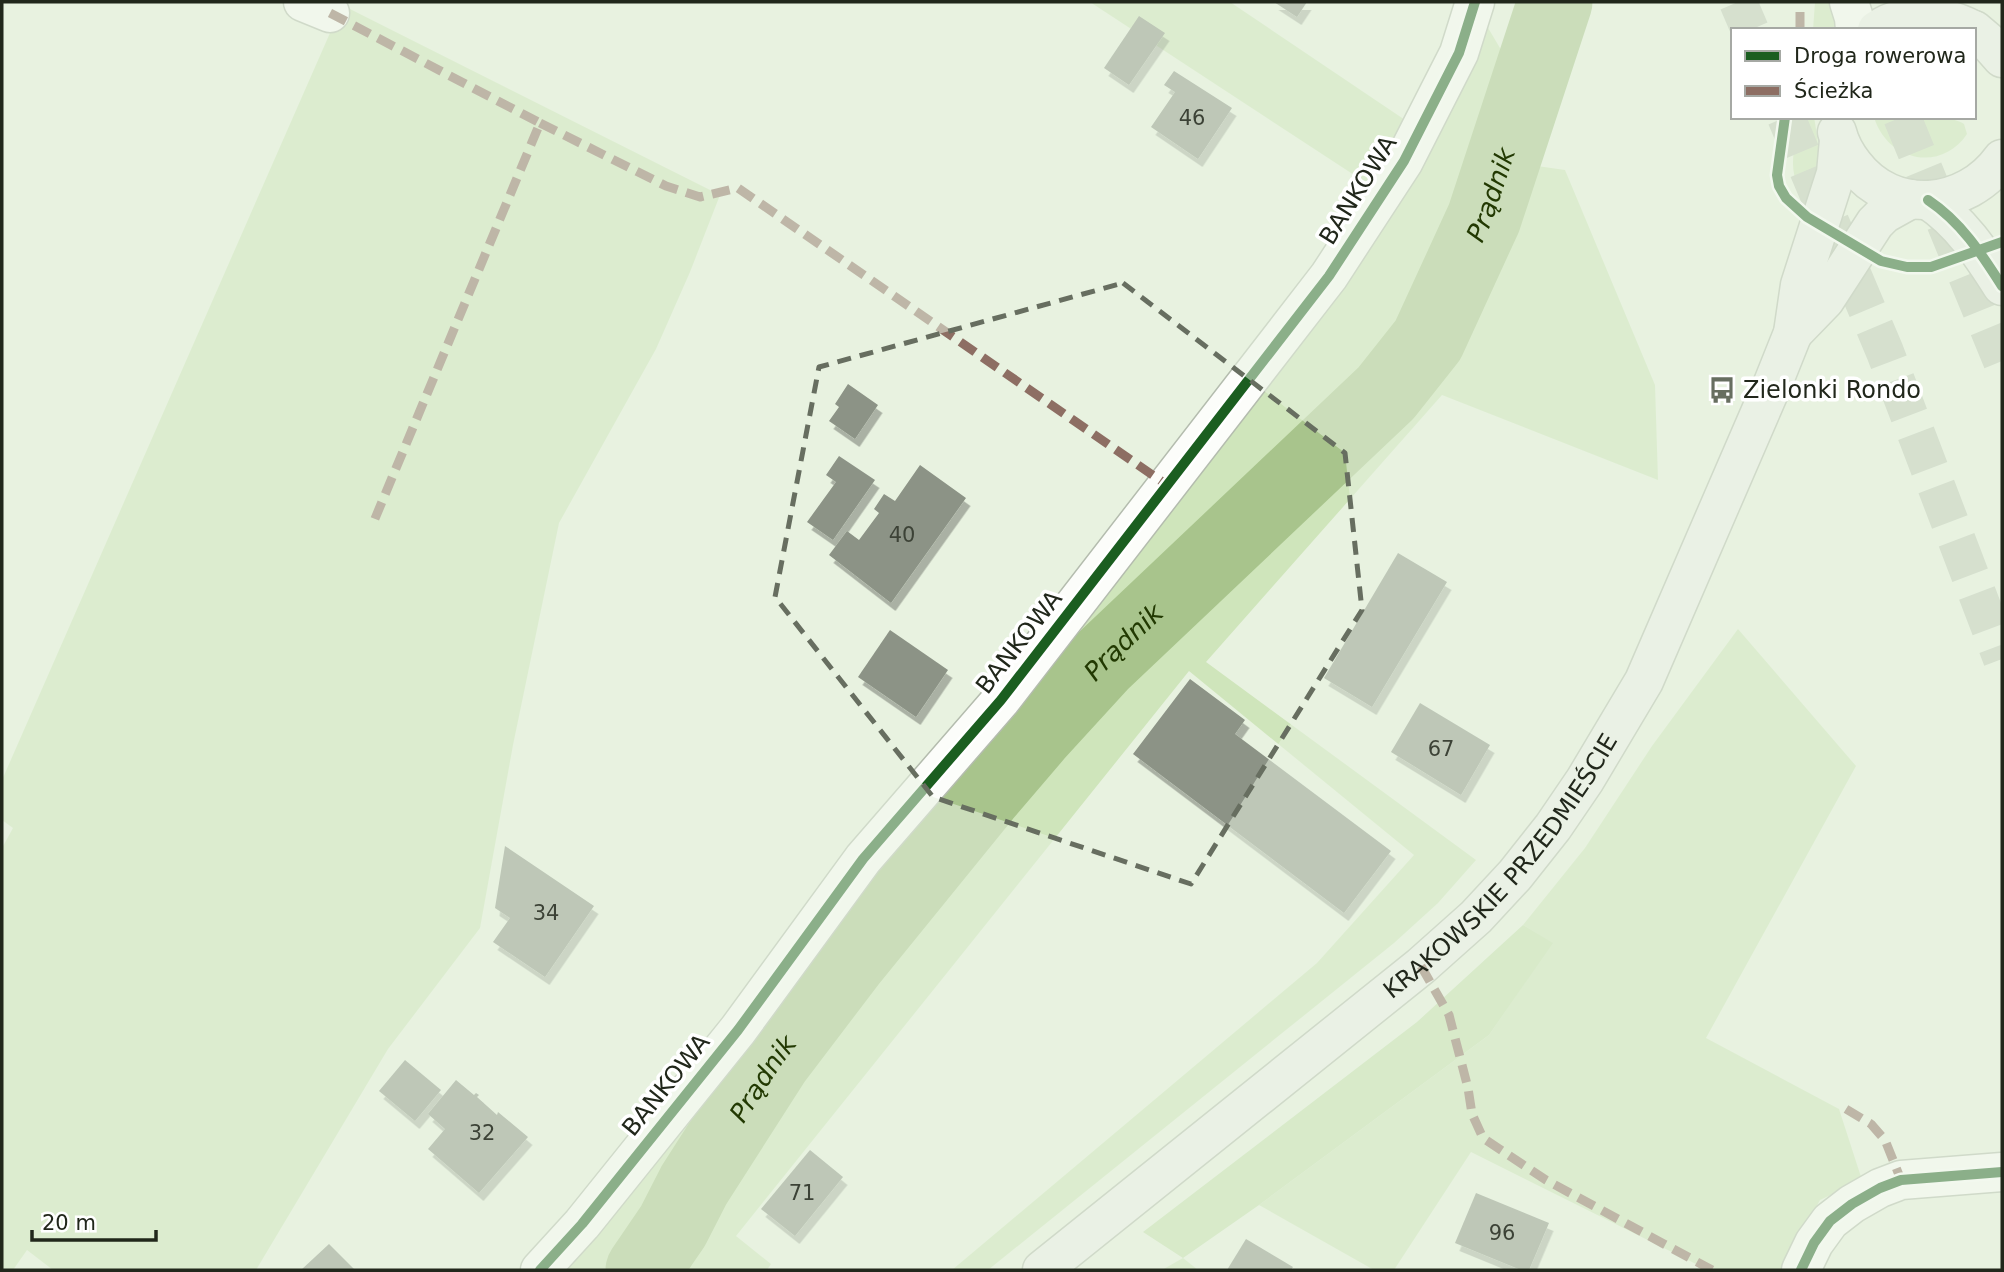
<svg xmlns="http://www.w3.org/2000/svg" width="2004" height="1272" font-family="'DejaVu Sans',sans-serif">
<style>
.green{fill:#cfe5bb}
.forest{fill:#c5dfae}
.lines{fill:none;stroke-linecap:round;stroke-linejoin:round}
.river{stroke:#a8c48c;stroke-width:75}
.building{fill:#8c9386;filter:url(#shadow)}
.highway-tunnel{stroke:#c0c9b9;stroke-width:38;stroke-dasharray:38 19;stroke-linecap:butt}
.street-casing{stroke:#b4bcae;stroke-width:41}
.secondary-casing{stroke:#b4bcae;stroke-width:41}
.street{stroke:#fcfdfa;stroke-width:38}
.secondary{stroke:#eef0eb;stroke-width:38}
.quiet{stroke:#8d6e63;stroke-width:9;stroke-dasharray:18 9;stroke-linecap:butt}
.cycleway-casing{stroke:#fff;stroke-width:15}
.cycleway{stroke:#1b5e20;stroke-width:10}
.marked{fill:none;stroke:#676e60;stroke-width:5;stroke-dasharray:14 9;stroke-linejoin:round}
.labels{text-anchor:middle;stroke-width:7;stroke-linejoin:round;paint-order:stroke}
.number-label{font-size:21px;fill:#3c4236}
.street-label{font-size:24px;fill:#21271b;stroke:#fff}
.poi-label{font-size:24px;fill:#21271b;stroke:#fff;text-anchor:start}
.water-label{font-size:26px;font-style:italic;fill:#223902;stroke:#fff}
</style>
<defs>
<filter id="shadow"><feDropShadow dx="4.5" dy="8" stdDeviation="0" flood-color="#0004"/></filter>
</defs>
<rect width="100%" height="100%" fill="#e8f2e0"/>
<g class="green">
<polygon points="1090,2 1230,2 1411,124 1374,188"/>
<polygon points="1815,2 1831,2 1835,19 1834,30 1813,30"/>
<polygon points="340,4 720,195 690,272 656,349 559,523 513,745 480,928 388,1049 256,1270 53,1270 27,1250 13,1270 2,1270 2,848 13,828 2,820 2,780 330,33"/>
<polygon points="1481,16 1513,70 1446,266 1393,359 1236,510 1032,712 848,931 834,918 1089,617"/>
<path d="M 1800,117 L 1814,117 C 1820,152 1821,163 1808,196 C 1783,177 1796,143 1800,117 Z"/>
<path d="M 1874,117 C 1896,117 1948,113 1964,124 L 1967,134 C 1941,173 1887,161 1874,117 Z"/>
<polygon points="1530,165 1565,170 1655,385 1658,480 1442,395 1206,662 1476,860 1438,903 1394,943 988,1270 952,1270 1317,963 1414,855 1189,671 736,1236 771,1264 767,1270 657,1270 927,900 1070,740 1410,404 1450,349"/>
<polygon points="1738,629 1856,766 1706,1038 1839,1109 1862,1180 1820,1200 1786,1262 1784,1270 1708,1270 1471,1152 1394,1270 1374,1270 1259,1205 1489,1035 1552,943 1523,925 1585,848 1652,746"/>
<polygon points="694,1114 711,1121 624,1270 560,1270"/>
<polygon points="1183,1258 1198,1270 1162,1270"/>
</g>
<polygon class="forest" points="1523,925 1553,943 1489,1035 1259,1205 1183,1258 1143,1232 1417,1022"/>
<g class="lines">
<path class="river" id="s1" d="M 643,1270 L 673,1226 L 694,1185 L 774,1060 L 850,960 L 984,795 L 1037,733 L 1102,662 L 1386,393 L 1428,340 L 1484,218 L 1555,2"/>
</g>
<g class="building">
<polygon points="1274,2 1307,2 1297,17"/>
<polygon points="1139,16 1165,33 1129,85 1104,68"/>
<polygon points="1174,71 1232,108 1198,159 1151,127 1175,92 1164,85"/>
<polygon points="848,384 878,405 855,439 829,421 839,407 835,404"/>
<polygon points="839,456 875,480 833,540 807,522 836,482 826,475"/>
<polygon points="920,465 966,498 891,603 829,555 847,531 859,540 879,513 874,509 884,494 895,501"/>
<polygon points="1398,553 1447,582 1372,707 1324,678"/>
<polygon points="890,630 948,670 916,717 858,677"/>
<polygon points="1190,679 1245,720 1235,734 1391,851 1344,913 1133,754"/>
<polygon points="1420,703 1490,745 1461,795 1391,752"/>
<polygon points="505,846 594,906 545,977 493,942 510,918 495,908"/>
<polygon points="405,1060 441,1090 415,1121 379,1091"/>
<polygon points="456,1080 474,1095 476,1093 479,1095 477,1097 497,1115 498,1112 528,1137 479,1193 428,1149 445,1129 428,1114"/>
<polygon points="810,1150 843,1177 795,1236 761,1209"/>
<polygon points="1476,1193 1549,1223 1529,1270 1521,1270 1455,1243"/>
<polygon points="1246,1239 1293,1267 1291,1270 1227,1270"/>
<polygon points="329,1244 355,1270 301,1270"/>
</g>
<g class="lines">
<g class="highway-tunnel">
<polyline points="1738,2 1750,30"/>
<polyline points="1786,117 1885,352 2002,659"/>
<polyline points="1902,117 2002,361"/>
</g>
<defs>
<g id="street">
<polyline points="303,2 330,13"/>
<polyline points="1849,2 1854,18 1855,30"/>
<polyline points="540,1270 582,1224 738,1030 863,859 1001,700 1329,276 1404,161 1459,53 1475,2"/>
<polyline points="1801,1270 1814,1243 1830,1221 1852,1204 1880,1188 1901,1180 2002,1172"/>
</g>
<g id="secondary">
<path d="M 1877,30 C 1907,10 1943,14 1973,30"/>
<polyline points="1974,30 1987,41 2002,58"/>
<path d="M 1837,132 C 1840,144 1846,155 1854,165 C 1893,216 1966,209 2002,159"/>
<path d="M 1928,200 C 1961,222 1981,253 2002,286"/>
<polyline points="1793,333 1825,300 1875,223 1884,214 1911,199"/>
<path id="s2" d="M 1042,1270 L 1421,966 L 1476,917 L 1515,875 L 1553,827 L 1585,780 L 1644,681 L 1773,383 L 1793,333 L 1800,285 L 1836,173 L 1839,140"/>
</g>
</defs>
<use href="#street" class="street-casing"/>
<use href="#secondary" class="secondary-casing"/>
<use href="#street" class="street"/>
<use href="#secondary" class="secondary"/>
<g class="quiet">
<polyline points="330,13 540,123 374,521"/>
<polyline points="1800,30 1800,2"/>
<polyline points="540,123 666,186 700,197 738,188 1167,485"/>
<polyline points="1421,966 1449,1015 1468,1088 1472,1114 1483,1138 1546,1180 1712,1270"/>
<polyline points="1846,1109 1871,1124 1885,1140 1901,1180"/>
</g>
<defs>
<g id="cycleway">
<polyline points="1785,117 1777,175 1779,186 1786,198 1807,217 1881,261 1907,267 1931,267 2002,242"/>
<path d="M 1928,200 C 1961,222 1981,253 2002,286"/>
<polyline points="540,1270 582,1224 738,1030 863,859 1001,700 1329,276 1404,161 1459,53 1475,2"/>
<polyline points="1801,1270 1814,1243 1830,1221 1852,1204 1880,1188 1901,1180 2002,1172"/>
</g>
</defs>
<use href="#cycleway" class="cycleway-casing"/>
<use href="#cycleway" class="cycleway"/>
</g>
<path d="M0 0H2004V1272H0ZM 1123,283 L 1345,453 L 1362,610 L 1191,884 L 933,797 L 775,597 L 819,367 Z" fill="#e8f2e0" fill-opacity=".55" fill-rule="evenodd"/>
<path class="marked" d="M 1123,283 L 1345,453 L 1362,610 L 1191,884 L 933,797 L 775,597 L 819,367 Z"/>
<defs>
<symbol id="bus-bare" viewBox="-9 -9 18 18"><path d="M-5-6H5V4H4V6H2V4H-2V6H-4V4H-5ZM-3.5-4V0h7V-4ZM-3.5 1.2v1.5H-2V1.2ZM2 1.2v1.5H3.5V1.2Z" fill="#676e60" stroke="#fff" stroke-width="2.5" paint-order="stroke"/></symbol>
</defs>
<g fill-rule="evenodd">
<use href="#bus-bare" x="1703" y="371" width="38" height="38"/>
</g>
<g class="labels">
<g class="number-label">
<text x="1192" y="125">46</text>
<text x="902" y="542">40</text>
<text x="1441" y="756">67</text>
<text x="546" y="920">34</text>
<text x="482" y="1140">32</text>
<text x="802" y="1200">71</text>
<text x="1502" y="1240">96</text>
</g>
<g class="street-label">
<text transform="translate(1358 190) rotate(-58)" y="8">BANKOWA</text>
<text transform="translate(1019 642) rotate(-52)" y="8">BANKOWA</text>
<text dy="8" stroke="none"><textPath href="#s2" startOffset="614">KRAKOWSKIE PRZEDMIEŚCIE</textPath></text>
<text transform="translate(666 1085) rotate(-51)" y="8">BANKOWA</text>
</g>
<g class="poi-label">
<text x="1743" y="398">Zielonki Rondo</text>
</g>
<g class="water-label">
<text dy="9" stroke="none"><textPath href="#s1" startOffset="1381">Prądnik</textPath></text>
<text dy="9" stroke="none"><textPath href="#s1" startOffset="793">Prądnik</textPath></text>
<text dy="9" stroke="none"><textPath href="#s1" startOffset="226">Prądnik</textPath></text>
</g>
</g>
<rect width="2004" height="1272" fill="none" stroke="#21271b" stroke-width="7"/>
<rect x="1731" y="28" width="245" height="91" fill="#ffffff" stroke="#a6a9a4" stroke-width="2"/>
<rect x="1745" y="51" width="35" height="10" fill="#1b5e20" stroke="#a6a9a4" stroke-width="2"/>
<text x="1794" y="63" font-size="21" fill="#21271b">Droga rowerowa</text>
<rect x="1745" y="86" width="35" height="10" fill="#8d6e63" stroke="#a6a9a4" stroke-width="2"/>
<text x="1794" y="98" font-size="21" fill="#21271b">Ścieżka</text>
<path d="M32 1230v10h124v-10" fill="none" stroke="#21271b" stroke-width="3.5"/>
<text x="42" y="1230" font-size="21" fill="#21271b" stroke="#ffffff" stroke-width="5" paint-order="stroke">20 m</text>
</svg>
